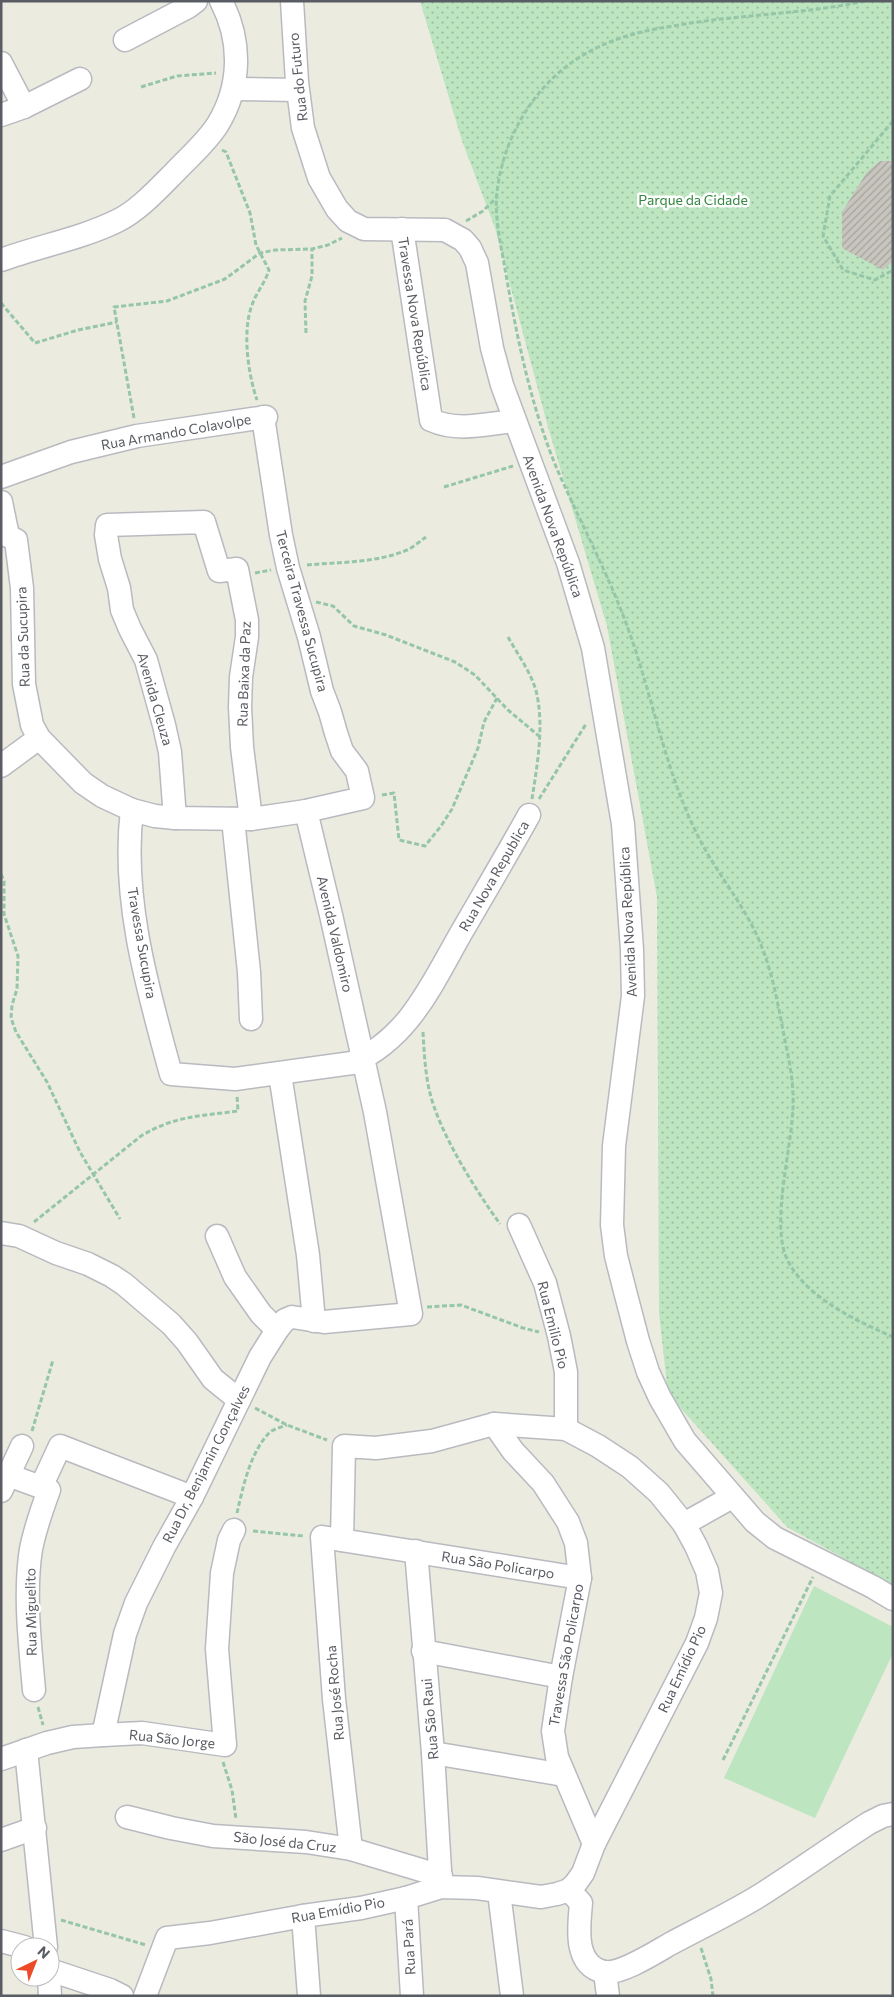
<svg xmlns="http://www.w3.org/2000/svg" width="894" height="1997" font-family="Commissioner,sans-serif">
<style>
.grass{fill:#bce5c0}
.park{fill:url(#park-dots)}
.building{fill:url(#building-hatch)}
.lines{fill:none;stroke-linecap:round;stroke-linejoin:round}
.minor-casing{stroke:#b8bac0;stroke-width:25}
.path{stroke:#95c6a8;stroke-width:3;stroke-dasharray:5 2.5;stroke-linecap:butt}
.minor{stroke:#fff;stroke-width:22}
.labels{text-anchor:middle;stroke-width:5;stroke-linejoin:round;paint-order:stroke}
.street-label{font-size:14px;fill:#595c62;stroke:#fff}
.park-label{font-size:14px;fill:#348640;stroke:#fff}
</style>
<defs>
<pattern id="park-dots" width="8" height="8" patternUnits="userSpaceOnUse" patternTransform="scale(1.25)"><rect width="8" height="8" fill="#bce5c0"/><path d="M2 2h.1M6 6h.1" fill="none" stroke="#9cbd9f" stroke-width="1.8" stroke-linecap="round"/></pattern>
<pattern id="building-hatch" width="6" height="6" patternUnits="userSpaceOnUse" patternTransform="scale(1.25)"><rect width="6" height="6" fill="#c7c5bd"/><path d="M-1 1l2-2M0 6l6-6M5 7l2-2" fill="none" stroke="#a5a39d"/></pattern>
</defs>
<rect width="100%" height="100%" fill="#ecebe0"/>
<polygon class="grass" points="814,1586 893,1627 893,1653 815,1818 724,1778"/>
<polygon class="park" points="420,1 893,1 893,1585 787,1527 668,1394 659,1313 657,897 607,626 548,427 495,228 462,141"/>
<polygon class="building" points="880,161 893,161 893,261 883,270 842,248 842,212 867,172"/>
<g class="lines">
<defs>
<g id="minor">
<polyline points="292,1 297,82 303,128 319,178 337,209 348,221 364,229 445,230 463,240 470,248 477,263 492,348 502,385 568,563 593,648 623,824 632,950 633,996 614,1146 612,1225 616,1256 626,1295 638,1341 648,1372 660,1398 685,1441 755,1522 775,1538 873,1587 893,1599"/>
<polyline points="125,40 188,7 196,1"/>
<polyline points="1,63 24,107"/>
<polyline points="234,89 297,90"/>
<polyline points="1,115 24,107 80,79"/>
<path d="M 402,229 L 431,420 C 457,432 486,424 514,421"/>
<path d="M 1,260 C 39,246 80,239 117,221 C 138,211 158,189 175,172 C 189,157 207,142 218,124 C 241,86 242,41 221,1"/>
<polyline points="1,477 71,452 137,436 266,417"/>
<polyline points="1,502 8,536 16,540 22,588 24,684 32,725 39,738 83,783 102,796 132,810 155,816 175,818 251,819 306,811 363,798 357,771 342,751 336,733 330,712 322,691 309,637 288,568 281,535 263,417"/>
<polyline points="1,766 39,738"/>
<path d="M 132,810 C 121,898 148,990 171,1074 L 235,1079 L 352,1063 C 411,1038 434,979 464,928 C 486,890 508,853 529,815"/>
<polyline points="175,818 170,752 164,725 146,660 130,629 122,610 119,588 110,559 106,535 107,525 204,522 219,571 237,569 247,620 247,637 241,677 240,707 242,747 251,819"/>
<polyline points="233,819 249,972 251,1019"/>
<polyline points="280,1074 308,1255 314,1321"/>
<polyline points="519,1225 545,1283 559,1336 566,1372 566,1429"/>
<polyline points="1,1233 19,1236 56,1253 88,1264 112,1276 124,1284 171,1324 187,1342 213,1379 239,1400"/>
<polyline points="217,1236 235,1277 261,1314 277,1330"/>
<polyline points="494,1424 513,1451 543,1483 568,1522 576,1543 580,1578 561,1677 553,1731 557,1757 594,1844"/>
<path d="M 8,1475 L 49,1490 C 42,1509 35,1529 31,1549 C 24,1593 30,1645 34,1690"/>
<polyline points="41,1487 60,1446 192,1497"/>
<polyline points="1,1491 22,1446"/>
<polyline points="684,1524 732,1497"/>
<polyline points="416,1551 433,1753 441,1887"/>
<polyline points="423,1651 561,1677"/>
<polyline points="103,1735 125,1634 136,1603 164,1547 192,1497 260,1357 277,1330 285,1320 292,1317 324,1322 411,1314 375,1112 331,915 306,811"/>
<polyline points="26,1750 46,1947"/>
<polyline points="433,1753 564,1775"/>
<polyline points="1,1759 47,1743 73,1737 103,1735 142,1733 225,1745 217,1649 222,1573 229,1540 234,1530"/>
<polyline points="127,1817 171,1828 213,1836 306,1842 351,1849 441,1876"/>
<polyline points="1,1840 35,1828"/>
<polyline points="351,1849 334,1699 322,1537 580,1578"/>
<path d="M 569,1890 L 581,1903 C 579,1926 573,1965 604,1972 C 620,1975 656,1952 670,1944 C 698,1929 727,1915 754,1899 C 793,1875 830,1848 869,1823 L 883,1816 L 893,1814"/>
<polyline points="499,1892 512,1996"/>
<polyline points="406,1898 412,1996"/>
<polyline points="303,1916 309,1996"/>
<polyline points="1,1941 24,1947"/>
<polyline points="50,1970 110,1990 122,1996"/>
<polyline points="605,1972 608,1996"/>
<polyline points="49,1977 50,1996"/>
<polyline points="145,1996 167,1938 210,1933 303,1916 361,1908 406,1898 441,1887 477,1888 541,1897 557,1894 569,1890 576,1883 583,1873 594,1844 697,1643 706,1618 711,1593 707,1571 696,1546 684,1524 659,1493 630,1467 598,1446 566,1429 494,1424 432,1441 376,1448 344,1446 342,1540"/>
</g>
</defs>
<use href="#minor" class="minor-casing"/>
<g class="path">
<path d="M 865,1 C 806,14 745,14 685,24 C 646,30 614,36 580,57 C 533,86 503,139 497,192 C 494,215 501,246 505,269 C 517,337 530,404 557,469 C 581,524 610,577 630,634 C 654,702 666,774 699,838 C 718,876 748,909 763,950 C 772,974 777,999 782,1025 C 786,1047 792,1070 793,1093 C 796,1139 767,1225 789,1263 C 809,1299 857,1321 893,1337"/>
<polyline points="141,87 177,76 216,73"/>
<polyline points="893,121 830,196 823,236 843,270 875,280 893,270"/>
<path d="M 222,150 L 226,152 L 250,213 L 256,245 L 269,270 C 265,283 256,293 252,305 C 242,331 248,374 257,400"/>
<polyline points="466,221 483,211 496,198"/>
<polyline points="1,303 35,343 78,330 117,322"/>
<polyline points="306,333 305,301 312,276 312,249"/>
<polyline points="134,418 114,307 167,301 225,279 260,253 275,250 312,249 328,245 342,238"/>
<polyline points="444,487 513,466"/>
<path d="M 307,565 C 339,562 377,563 407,550 C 414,547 420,541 426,537"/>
<polyline points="255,573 271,570"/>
<polyline points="316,602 333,606 354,626 386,635 455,662 475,675 508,710 539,736"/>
<path d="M 508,637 C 518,655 533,675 537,695 C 544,729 537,766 532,799"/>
<polyline points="382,795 394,793 399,840 425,846 441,826 452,809 478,748 484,722 497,698"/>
<polyline points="539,799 586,724"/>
<polyline points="1,874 4,881 4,914 18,956 17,989 12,1005 11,1018 16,1032 47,1082 80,1152 120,1219"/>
<path d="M 423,1032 C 424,1051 425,1070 429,1089 C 438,1131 475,1189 500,1224"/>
<path d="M 34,1222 L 141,1136 C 174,1116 200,1116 238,1111 L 237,1096"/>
<polyline points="427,1307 461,1305 523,1328 539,1332"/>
<polyline points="255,1408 287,1425 327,1440"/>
<polyline points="32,1431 53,1360"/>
<path d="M 237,1513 C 243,1487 250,1453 269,1433 C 273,1429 282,1427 287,1425"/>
<polyline points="253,1531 304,1536"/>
<polyline points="38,1707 43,1725"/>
<polyline points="723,1760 813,1577"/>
<polyline points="223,1762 232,1790 236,1819"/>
<polyline points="61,1920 146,1945"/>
<polyline points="701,1948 711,1979 713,1996"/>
</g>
<use href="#minor" class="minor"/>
</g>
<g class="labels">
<g class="street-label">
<text transform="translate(298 77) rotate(-96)" y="5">Rua do Futuro</text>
<text transform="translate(415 314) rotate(81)" y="5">Travessa Nova República</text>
<text transform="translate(176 432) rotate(-10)" y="5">Rua Armando Colavolpe</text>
<text transform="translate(553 526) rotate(70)" y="5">Avenida Nova República</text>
<text transform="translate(302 611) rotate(75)" y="5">Terceira Travessa Sucupira</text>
<text transform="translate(23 637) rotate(-92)" y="5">Rua da Sucupira</text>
<text transform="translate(244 674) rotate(-88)" y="5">Rua Baixa da Paz</text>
<text transform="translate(155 699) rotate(74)" y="5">Avenida Cleuza</text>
<text transform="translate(494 876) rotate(-60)" y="5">Rua Nova Republica</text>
<text transform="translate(628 922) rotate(-93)" y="5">Avenida Nova República</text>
<text transform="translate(335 934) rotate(77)" y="5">Avenida Valdomiro</text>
<text transform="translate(142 943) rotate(80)" y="5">Travessa Sucupira</text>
<text transform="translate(553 1325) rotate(76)" y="5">Rua Emilio Pio</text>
<text transform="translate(206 1464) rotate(-63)" y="5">Rua Dr, Benjamin Gonçalves</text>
<text transform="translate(498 1565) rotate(9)" y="5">Rua São Policarpo</text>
<text transform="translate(31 1612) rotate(-91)" y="5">Rua Miguelito</text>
<text transform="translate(566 1655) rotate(-80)" y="5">Travessa São Policarpo</text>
<text transform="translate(682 1669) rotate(-65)" y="5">Rua Emídio Pio</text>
<text transform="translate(335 1693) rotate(-95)" y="5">Rua José Rocha</text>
<text transform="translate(430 1719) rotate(-95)" y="5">Rua São Raui</text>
<text transform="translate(172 1739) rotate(6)" y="5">Rua São Jorge</text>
<text transform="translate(285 1842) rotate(6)" y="5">São José da Cruz</text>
<text transform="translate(338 1910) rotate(-10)" y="5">Rua Emídio Pio</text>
<text transform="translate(409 1947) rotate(-93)" y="5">Rua Pará</text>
</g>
<g class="park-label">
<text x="693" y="205">Parque da Cidade</text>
</g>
</g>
<rect width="894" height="1997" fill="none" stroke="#595c62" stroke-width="5"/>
<g transform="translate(35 1962) rotate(43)"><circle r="24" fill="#ffffff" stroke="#bdbec0"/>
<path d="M0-4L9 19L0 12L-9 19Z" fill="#eb4b28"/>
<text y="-8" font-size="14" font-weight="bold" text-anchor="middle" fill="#595c62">N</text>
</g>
</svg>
